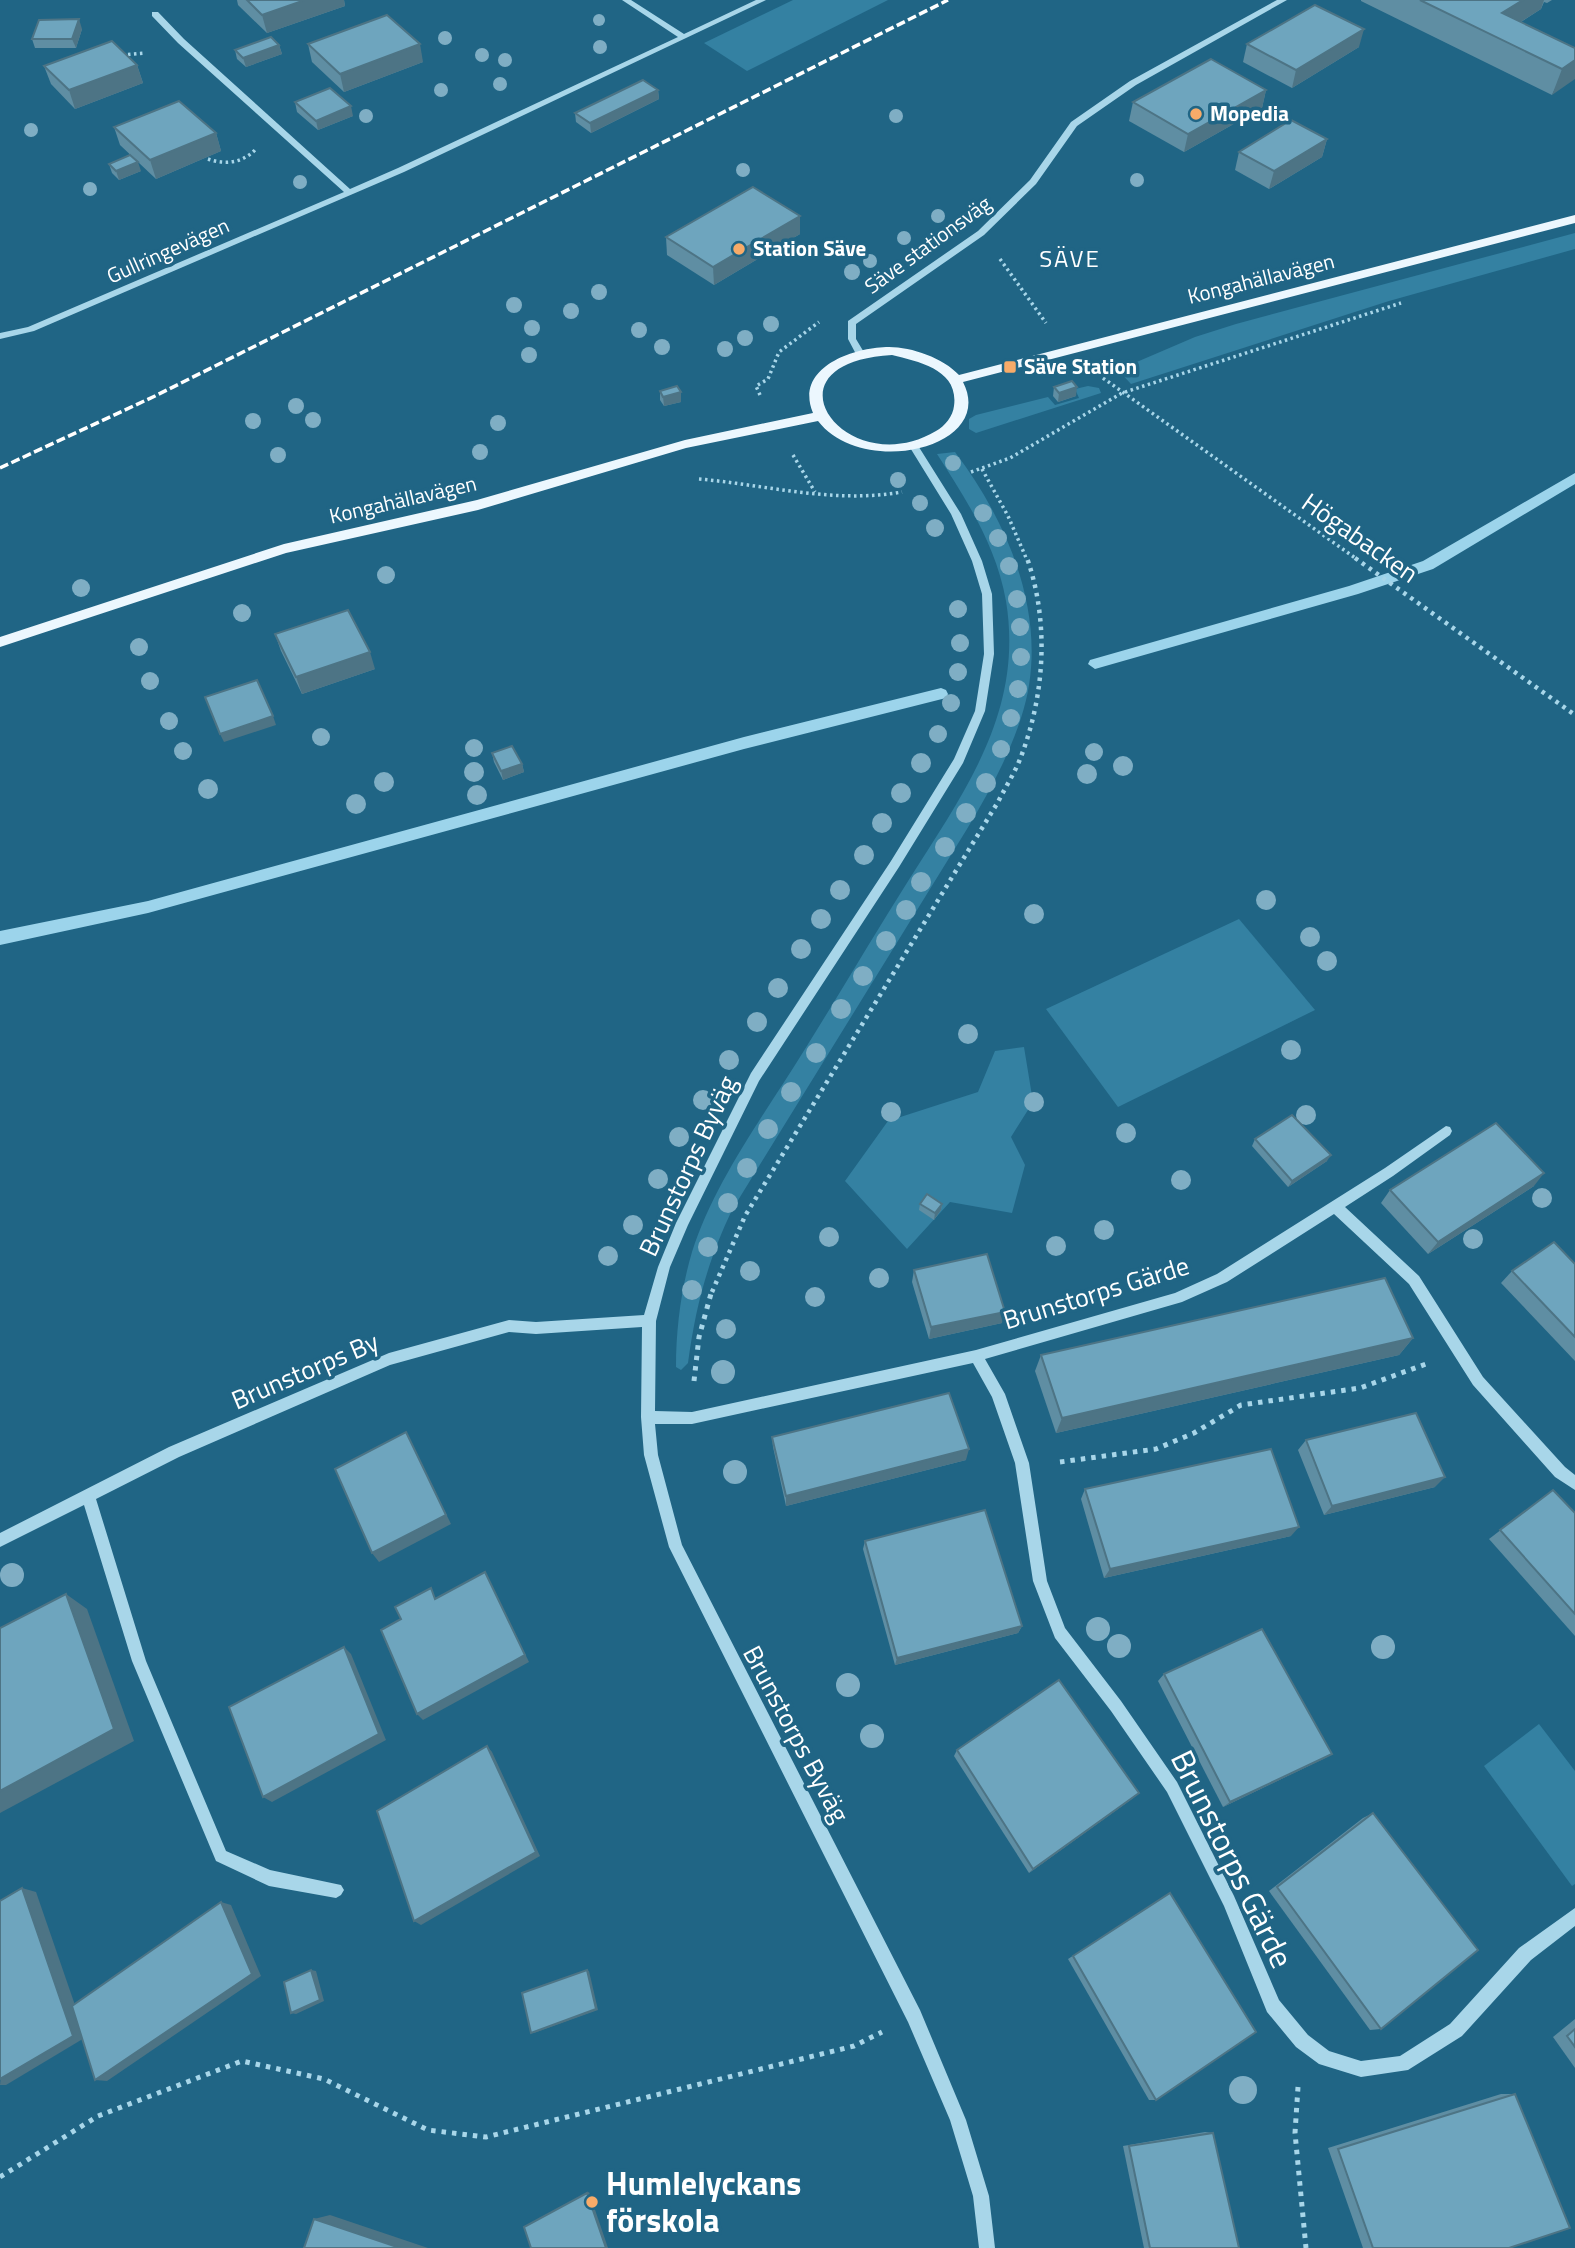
<svg xmlns="http://www.w3.org/2000/svg" width="1575" height="2248" font-family="'Titillium Web',sans-serif">
<style>
.green{fill:#3481a2}
.lines{fill:none;stroke-linecap:round;stroke-linejoin:round}
.stream{fill:#9cd4eb;fill-rule:evenodd}
.path-far2{stroke:#a8d6e9;stroke-width:3.5;stroke-dasharray:2.5 3.5;stroke-linecap:butt}
.path-far1{stroke:#a8d6e9;stroke-width:4.5;stroke-dasharray:3.5 5;stroke-linecap:butt}
.path{stroke:#a8d6e9;stroke-width:5;stroke-dasharray:4.5 6;stroke-linecap:butt}
.minor{fill:#a8d6e9;fill-rule:evenodd}
.major{fill:#ecf7fe;fill-rule:evenodd}
.rail{stroke:#fff;stroke-width:3.5;stroke-dasharray:9 3.5;stroke-linecap:butt}
.tree{fill:#7faec4}
.wall{fill:#5f8ea3}
.shaded-wall{fill:#4d7485}
.building{fill:#6ea5be;stroke:#4d7485;stroke-width:2}
.poi-dot{fill:#f7ab69;stroke:#206585;stroke-width:2.5}
.labels{text-anchor:middle;stroke-width:7;stroke-linejoin:round;paint-order:stroke}
.far-poi-label{font-size:21px;font-weight:bold;fill:#fff;stroke:#206585;text-anchor:start}
.far-street-label{font-size:21px;fill:#fff;stroke:#206585}
.far-quarter-label{font-size:24px;letter-spacing:2px;fill:#fff;stroke:#206585}
.street-label{font-size:26px;fill:#fff;stroke:#206585}
.near-street-label{font-size:32px;fill:#fff;stroke:#206585}
.near-poi-label{font-size:32px;font-weight:bold;fill:#fff;stroke:#206585;text-anchor:start}
</style>
<rect width="100%" height="100%" fill="#206585"/>
<g class="green">
<polygon points="793,0 888,0 747,71 704,43"/>
<polygon points="1575,233 1575,249 1389,301 1131,384 1118,370 1195,337 1236,324"/>
<polygon points="1088,386 1099,388 1101,393 976,433 969,429 969,419 976,415 1048,397 1055,405 1079,398 1075,389"/>
<path d="M 955,452 C 1011,526 1052,625 1021,718 C 1008,758 988,794 967,829 L 732,1210 C 707,1263 696,1305 688,1363 L 681,1370 L 676,1367 C 676,1329 681,1289 692,1252 C 715,1180 765,1114 805,1049 C 840,993 874,935 910,878 C 965,791 1024,711 1006,601 C 996,545 967,501 937,454 Z"/>
<polygon points="1239,919 1315,1010 1118,1107 1046,1009"/>
<polygon points="1024,1047 1033,1102 1011,1137 1025,1165 1012,1213 950,1202 907,1249 845,1181 888,1121 978,1092 995,1051"/>
<polygon points="1539,1724 1575,1771 1575,1884 1572,1886 1484,1766"/>
</g>
<g class="lines">
<g class="stream">
<polygon points="1575,473 1575,484 1433,569 1358,594 1095,669 1088,664 1090,660 1349,586 1423,561"/>
<polygon points="941,688 946,690 948,694 946,698 744,749 148,913 0,945 0,931 148,901 744,737"/>
</g>
<g class="path-far2">
<polyline points="122,55 145,53"/>
<path d="M 208,159 C 225,165 242,163 255,150"/>
<polyline points="1000,259 1046,323"/>
<polyline points="1103,378 1358,560"/>
<polyline points="760,395 756,386 768,379 779,352 819,322"/>
<polyline points="793,455 815,492"/>
<polyline points="982,469 1008,516 1027,560"/>
<polyline points="971,472 1010,458 1122,393 1401,303"/>
<path d="M 699,479 C 767,485 834,504 902,492"/>
</g>
<g class="path-far1">
<polyline points="1355,558 1575,715"/>
<path d="M 712,1292 L 745,1216 L 998,802 C 1006,786 1016,771 1022,754 C 1045,692 1049,621 1027,558"/>
</g>
<g class="path">
<polyline points="694,1381 699,1337 712,1290"/>
<polyline points="1060,1462 1156,1449 1194,1433 1241,1405 1360,1388 1426,1364"/>
<polyline points="1298,2087 1295,2133 1306,2248"/>
<polyline points="0,2177 98,2116 242,2061 324,2079 428,2130 486,2137 854,2046 882,2032"/>
</g>
<g class="minor">
<polygon points="622,0 631,0 684,34 756,0 766,0 404,172 34,331 0,339 0,333 28,327 344,192 178,43 152,16 152,12 158,12 184,39 350,189 398,168 678,37"/>
<polygon points="1277,0 1287,0 1136,85 1077,126 1036,184 984,235 856,324 856,339 865,354 860,357 857,356 848,339 848,321 978,231 1030,180 1071,122 1130,81"/>
<polygon points="914,443 917,444 961,514 982,561 992,594 994,654 985,711 963,763 899,867 759,1081 688,1225 670,1267 656,1321 655,1411 692,1412 976,1350 1175,1293 1217,1274 1385,1168 1446,1126 1450,1127 1452,1131 1450,1135 1393,1176 1345,1207 1419,1276 1483,1377 1565,1467 1575,1475 1575,1490 1555,1477 1473,1385 1409,1284 1334,1214 1227,1282 1182,1302 985,1359 1005,1394 1029,1463 1047,1581 1065,1628 1121,1701 1177,1782 1234,1896 1279,2000 1308,2035 1329,2051 1361,2061 1400,2056 1450,2024 1519,1948 1575,1908 1575,1926 1531,1960 1462,2036 1408,2070 1361,2077 1319,2064 1296,2047 1267,2012 1224,1906 1167,1792 1111,1711 1055,1638 1033,1581 1015,1463 992,1397 973,1363 692,1424 655,1424 658,1455 682,1545 920,2010 966,2120 989,2196 995,2248 979,2248 973,2196 950,2120 908,2022 669,1547 644,1455 641,1417 642,1327 536,1334 509,1332 390,1365 179,1457 96,1499 146,1661 226,1851 270,1870 341,1885 344,1890 341,1895 336,1898 269,1886 216,1861 132,1661 84,1505 0,1547 0,1533 169,1447 389,1353 509,1320 536,1322 644,1315 658,1267 676,1223 751,1073 891,861 954,759 975,711 984,654 982,594 972,561 951,514 909,446"/>
</g>
<path class="major" d="M 1575,215 L 1575,223 L 963,382 C 997,448 863,479 818,421 L 686,448 L 478,510 L 286,553 L 0,647 L 0,637 L 284,544 L 477,500 L 685,440 L 813,413 C 794,368 853,347 889,347 C 912,347 943,358 959,375 ZM 892,355 C 920,362 959,370 954,406 C 953,416 945,426 936,431 C 847,484 756,363 892,355 Z"/>
<polyline class="rail" points="0,468 155,396 948,0"/>
</g>
<g class="tree">
<circle cx="599" cy="20" r="6"/>
<circle cx="445" cy="38" r="7"/>
<circle cx="600" cy="47" r="7"/>
<circle cx="482" cy="55" r="7"/>
<circle cx="505" cy="60" r="7"/>
<circle cx="500" cy="84" r="7"/>
<circle cx="441" cy="90" r="7"/>
<circle cx="366" cy="116" r="7"/>
<circle cx="896" cy="116" r="7"/>
<circle cx="31" cy="130" r="7"/>
<circle cx="743" cy="170" r="7"/>
<circle cx="1137" cy="180" r="7"/>
<circle cx="300" cy="182" r="7"/>
<circle cx="90" cy="189" r="7"/>
<circle cx="938" cy="216" r="7"/>
<circle cx="904" cy="238" r="7"/>
<circle cx="870" cy="261" r="7"/>
<circle cx="852" cy="272" r="8"/>
<circle cx="599" cy="292" r="8"/>
<circle cx="514" cy="305" r="8"/>
<circle cx="571" cy="311" r="8"/>
<circle cx="771" cy="324" r="8"/>
<circle cx="532" cy="328" r="8"/>
<circle cx="639" cy="330" r="8"/>
<circle cx="745" cy="338" r="8"/>
<circle cx="662" cy="347" r="8"/>
<circle cx="725" cy="349" r="8"/>
<circle cx="529" cy="355" r="8"/>
<circle cx="296" cy="406" r="8"/>
<circle cx="313" cy="420" r="8"/>
<circle cx="253" cy="421" r="8"/>
<circle cx="498" cy="423" r="8"/>
<circle cx="480" cy="452" r="8"/>
<circle cx="278" cy="455" r="8"/>
<circle cx="953" cy="463" r="8"/>
<circle cx="898" cy="480" r="8"/>
<circle cx="920" cy="503" r="8"/>
<circle cx="983" cy="513" r="9"/>
<circle cx="935" cy="528" r="9"/>
<circle cx="998" cy="538" r="9"/>
<circle cx="1009" cy="566" r="9"/>
<circle cx="386" cy="575" r="9"/>
<circle cx="81" cy="588" r="9"/>
<circle cx="1017" cy="599" r="9"/>
<circle cx="958" cy="609" r="9"/>
<circle cx="242" cy="613" r="9"/>
<circle cx="1020" cy="627" r="9"/>
<circle cx="960" cy="643" r="9"/>
<circle cx="139" cy="647" r="9"/>
<circle cx="1021" cy="657" r="9"/>
<circle cx="958" cy="672" r="9"/>
<circle cx="150" cy="681" r="9"/>
<circle cx="1018" cy="689" r="9"/>
<circle cx="951" cy="703" r="9"/>
<circle cx="1011" cy="718" r="9"/>
<circle cx="169" cy="721" r="9"/>
<circle cx="938" cy="734" r="9"/>
<circle cx="321" cy="737" r="9"/>
<circle cx="474" cy="748" r="9"/>
<circle cx="1001" cy="749" r="9"/>
<circle cx="183" cy="751" r="9"/>
<circle cx="1094" cy="752" r="9"/>
<circle cx="921" cy="763" r="10"/>
<circle cx="1123" cy="766" r="10"/>
<circle cx="474" cy="772" r="10"/>
<circle cx="1087" cy="774" r="10"/>
<circle cx="384" cy="782" r="10"/>
<circle cx="986" cy="783" r="10"/>
<circle cx="208" cy="789" r="10"/>
<circle cx="901" cy="793" r="10"/>
<circle cx="477" cy="795" r="10"/>
<circle cx="356" cy="804" r="10"/>
<circle cx="966" cy="813" r="10"/>
<circle cx="882" cy="823" r="10"/>
<circle cx="945" cy="847" r="10"/>
<circle cx="864" cy="855" r="10"/>
<circle cx="921" cy="882" r="10"/>
<circle cx="840" cy="890" r="10"/>
<circle cx="1266" cy="900" r="10"/>
<circle cx="906" cy="910" r="10"/>
<circle cx="1034" cy="914" r="10"/>
<circle cx="821" cy="919" r="10"/>
<circle cx="1310" cy="937" r="10"/>
<circle cx="886" cy="941" r="10"/>
<circle cx="801" cy="949" r="10"/>
<circle cx="1327" cy="961" r="10"/>
<circle cx="863" cy="976" r="10"/>
<circle cx="778" cy="988" r="10"/>
<circle cx="841" cy="1009" r="10"/>
<circle cx="757" cy="1022" r="10"/>
<circle cx="968" cy="1034" r="10"/>
<circle cx="1291" cy="1050" r="10"/>
<circle cx="816" cy="1053" r="10"/>
<circle cx="729" cy="1060" r="10"/>
<circle cx="791" cy="1092" r="10"/>
<circle cx="703" cy="1100" r="10"/>
<circle cx="1034" cy="1102" r="10"/>
<circle cx="891" cy="1112" r="10"/>
<circle cx="1306" cy="1115" r="10"/>
<circle cx="768" cy="1129" r="10"/>
<circle cx="1126" cy="1133" r="10"/>
<circle cx="679" cy="1137" r="10"/>
<circle cx="747" cy="1168" r="10"/>
<circle cx="658" cy="1179" r="10"/>
<circle cx="1181" cy="1180" r="10"/>
<circle cx="1542" cy="1198" r="10"/>
<circle cx="728" cy="1203" r="10"/>
<circle cx="633" cy="1225" r="10"/>
<circle cx="1104" cy="1230" r="10"/>
<circle cx="829" cy="1237" r="10"/>
<circle cx="1473" cy="1239" r="10"/>
<circle cx="1056" cy="1246" r="10"/>
<circle cx="708" cy="1247" r="10"/>
<circle cx="608" cy="1256" r="10"/>
<circle cx="750" cy="1271" r="10"/>
<circle cx="879" cy="1278" r="10"/>
<circle cx="692" cy="1290" r="10"/>
<circle cx="815" cy="1297" r="10"/>
<circle cx="726" cy="1329" r="10"/>
<circle cx="723" cy="1372" r="12"/>
<circle cx="735" cy="1472" r="12"/>
<circle cx="12" cy="1575" r="12"/>
<circle cx="1098" cy="1629" r="12"/>
<circle cx="1119" cy="1646" r="12"/>
<circle cx="1383" cy="1647" r="12"/>
<circle cx="848" cy="1685" r="12"/>
<circle cx="872" cy="1736" r="12"/>
<circle cx="1243" cy="2090" r="14"/>
</g>
<g class="wall">
<polygon points="237,0 344,0 345,6 267,33 238,5"/>
<polygon points="1361,0 1552,0 1547,3 1544,2 1541,9 1521,22 1575,48 1552,95 1361,1"/>
<polygon points="82,29 76,48 35,48 32,39"/>
<polygon points="308,44 423,62 344,92 312,62"/>
<polygon points="1247,44 1359,47 1292,88 1243,62"/>
<polygon points="279,45 282,54 246,67 237,59 235,50"/>
<polygon points="137,65 143,83 75,109 51,84 44,66"/>
<polygon points="658,90 659,99 591,133 576,122 575,113"/>
<polygon points="1266,90 1262,108 1184,152 1129,121 1133,102"/>
<polygon points="295,102 353,116 318,130 297,112"/>
<polygon points="114,127 216,133 221,151 156,179 120,145"/>
<polygon points="1327,139 1322,157 1269,189 1235,170 1239,152"/>
<polygon points="109,164 141,171 119,180 112,173"/>
<polygon points="800,216 800,234 714,285 667,255 666,237"/>
<polygon points="1054,387 1076,396 1058,402 1053,396"/>
<polygon points="660,391 681,402 664,406 660,400"/>
<polygon points="275,634 375,669 302,694 281,651"/>
<polygon points="492,753 522,764 524,772 503,780 494,762"/>
<polygon points="1255,1139 1327,1161 1288,1187 1252,1146"/>
<polygon points="1534,1186 1428,1254 1381,1203 1390,1190"/>
<polygon points="920,1204 942,1204 941,1210 934,1220 919,1210"/>
<polygon points="1575,1264 1575,1361 1501,1283 1512,1271"/>
<polygon points="914,1270 1002,1323 929,1339 912,1282"/>
<polygon points="1413,1338 1399,1355 1056,1433 1035,1371 1041,1355"/>
<polygon points="772,1437 966,1460 786,1506 773,1447"/>
<polygon points="1306,1440 1435,1487 1324,1515 1298,1450"/>
<polygon points="1085,1489 1291,1536 1104,1578 1081,1499"/>
<polygon points="1553,1490 1575,1513 1575,1636 1489,1539"/>
<polygon points="865,1541 1022,1626 1018,1633 895,1665 863,1549"/>
<polygon points="1164,1674 1332,1754 1323,1759 1223,1807 1158,1681"/>
<polygon points="957,1750 1133,1798 1029,1873 954,1756"/>
<polygon points="1373,1813 1381,2029 1370,2030 1269,1891 1363,1818"/>
<polygon points="1170,1893 1156,2100 1149,2100 1068,1959"/>
<polygon points="1575,2019 1575,2068 1553,2037"/>
<polygon points="1501,2094 1515,2094 1509,2248 1363,2248 1328,2148"/>
<polygon points="1205,2132 1213,2133 1239,2248 1144,2248 1123,2146"/>
</g>
<g class="shaded-wall">
<polygon points="305,0 344,0 345,6 267,33 262,15"/>
<polygon points="1523,0 1544,0 1541,9 1497,37 1502,13"/>
<polygon points="79,19 82,29 76,48 72,39"/>
<polygon points="1364,29 1359,47 1292,88 1296,70"/>
<polygon points="420,44 423,62 344,92 340,74"/>
<polygon points="279,45 282,54 246,67 243,58"/>
<polygon points="1575,60 1575,79 1552,95 1562,69"/>
<polygon points="137,65 143,83 75,109 69,90"/>
<polygon points="658,90 659,99 591,133 590,123"/>
<polygon points="1266,90 1262,108 1184,152 1188,134"/>
<polygon points="351,106 353,116 318,130 316,121"/>
<polygon points="216,133 221,151 156,179 150,160"/>
<polygon points="1327,139 1322,157 1269,189 1274,171"/>
<polygon points="138,162 141,171 119,180 116,171"/>
<polygon points="800,216 800,234 714,285 713,267"/>
<polygon points="1077,387 1076,396 1058,402 1059,393"/>
<polygon points="681,392 681,402 664,406 663,397"/>
<polygon points="370,652 375,669 302,694 296,677"/>
<polygon points="273,716 276,725 224,742 220,734"/>
<polygon points="522,764 524,772 503,780 501,771"/>
<polygon points="1331,1155 1327,1161 1288,1187 1292,1181"/>
<polygon points="1544,1173 1534,1186 1428,1254 1438,1242"/>
<polygon points="942,1204 941,1210 934,1220 935,1213"/>
<polygon points="1005,1312 1002,1323 929,1339 931,1327"/>
<polygon points="1413,1338 1399,1355 1056,1433 1062,1418"/>
<polygon points="406,1432 451,1524 379,1562 372,1553"/>
<polygon points="969,1449 966,1460 786,1506 786,1496"/>
<polygon points="1445,1477 1435,1487 1324,1515 1332,1506"/>
<polygon points="1299,1527 1291,1536 1104,1578 1110,1569"/>
<polygon points="485,1572 529,1662 423,1720 417,1714"/>
<polygon points="66,1594 87,1609 134,1741 0,1813 0,1791"/>
<polygon points="1022,1626 1018,1633 895,1665 897,1658"/>
<polygon points="344,1647 351,1654 386,1740 272,1802 263,1797"/>
<polygon points="487,1746 492,1752 540,1856 421,1925 414,1921"/>
<polygon points="1332,1754 1323,1759 1223,1807 1230,1802"/>
<polygon points="1139,1793 1133,1798 1029,1873 1033,1869"/>
<polygon points="22,1888 36,1892 86,2037 6,2085 0,2085"/>
<polygon points="221,1902 231,1905 261,1976 107,2081 95,2080"/>
<polygon points="311,1970 316,1971 324,2001 296,2014 291,2013"/>
<polygon points="587,1970 589,1971 598,2010 534,2033 531,2033"/>
<polygon points="589,2192 608,2248 606,2248 587,2193"/>
<polygon points="330,2215 428,2248 400,2248 314,2219"/>
</g>
<g class="building">
<polygon points="247,0 305,0 262,15"/>
<polygon points="1420,0 1523,0 1502,13 1575,48 1575,60 1562,69"/>
<polygon points="1315,5 1364,29 1296,70 1247,44"/>
<polygon points="387,15 420,44 340,74 308,44"/>
<polygon points="79,19 72,39 32,39 39,20"/>
<polygon points="271,37 279,45 243,58 235,50"/>
<polygon points="112,41 137,65 69,90 44,66"/>
<polygon points="1211,59 1266,90 1188,134 1133,102"/>
<polygon points="643,80 658,90 590,123 575,113"/>
<polygon points="330,88 351,106 316,121 295,102"/>
<polygon points="179,101 216,133 150,160 114,127"/>
<polygon points="1291,120 1327,139 1274,171 1239,152"/>
<polygon points="130,155 138,162 116,171 109,164"/>
<polygon points="753,187 800,216 713,267 666,237"/>
<polygon points="1072,381 1077,387 1059,393 1054,387"/>
<polygon points="677,386 681,392 663,397 660,391"/>
<polygon points="348,610 370,652 296,677 275,634"/>
<polygon points="257,680 273,716 220,734 205,697"/>
<polygon points="512,746 522,764 501,771 492,753"/>
<polygon points="1292,1115 1331,1155 1292,1181 1255,1139"/>
<polygon points="1496,1123 1544,1173 1438,1242 1390,1190"/>
<polygon points="927,1194 942,1204 935,1213 920,1204"/>
<polygon points="1554,1242 1575,1264 1575,1337 1512,1271"/>
<polygon points="987,1254 1005,1312 931,1327 914,1270"/>
<polygon points="1385,1278 1413,1338 1062,1418 1041,1355"/>
<polygon points="949,1393 969,1449 786,1496 772,1437"/>
<polygon points="1416,1413 1445,1477 1332,1506 1306,1440"/>
<polygon points="406,1432 446,1515 372,1553 335,1469"/>
<polygon points="1271,1449 1299,1527 1110,1569 1085,1489"/>
<polygon points="1553,1490 1575,1513 1575,1614 1500,1530"/>
<polygon points="985,1510 1022,1626 897,1658 865,1541"/>
<polygon points="485,1572 525,1655 417,1714 381,1630 401,1619 395,1607 431,1588 435,1599"/>
<polygon points="66,1594 114,1729 0,1791 0,1628"/>
<polygon points="1262,1629 1332,1754 1230,1802 1164,1674"/>
<polygon points="344,1647 379,1734 263,1797 229,1707"/>
<polygon points="1059,1680 1139,1793 1033,1869 957,1750"/>
<polygon points="487,1746 536,1852 414,1921 377,1811"/>
<polygon points="1373,1813 1478,1950 1381,2029 1277,1887"/>
<polygon points="22,1888 73,2036 0,2079 0,1901"/>
<polygon points="1170,1893 1256,2032 1156,2100 1073,1956"/>
<polygon points="221,1902 252,1974 95,2080 72,2006"/>
<polygon points="311,1970 320,2000 291,2013 284,1982"/>
<polygon points="587,1970 596,2009 531,2033 522,1993"/>
<polygon points="1575,2029 1575,2047 1567,2036"/>
<polygon points="1515,2094 1570,2228 1509,2248 1373,2248 1338,2149"/>
<polygon points="1213,2133 1239,2248 1150,2248 1129,2146"/>
<polygon points="587,2193 606,2248 531,2248 524,2227"/>
<polygon points="314,2219 400,2248 304,2248"/>
</g>
<g class="poi-dot">
<circle cx="1196" cy="114" r="7"/>
<circle cx="739" cy="249" r="7"/>
<rect x="1003" y="360" width="14" height="14" rx="3.5"/>
<circle cx="592" cy="2202" r="7"/>
</g>
<g class="labels">
<g class="far-poi-label">
<text x="1210" y="121">Mopedia</text>
<text x="753" y="256">Station Säve</text>
<text x="1024" y="374">Säve Station</text>
</g>
<g class="far-street-label">
<text transform="translate(928 245) rotate(-36)" y="7">Säve stationsväg</text>
<text transform="translate(168 251) rotate(-24)" y="7">Gullringevägen</text>
<text transform="translate(1261 279) rotate(-14)" y="7">Kongahällavägen</text>
<text transform="translate(403 500) rotate(-13)" y="7">Kongahällavägen</text>
</g>
<g class="far-quarter-label">
<text x="1070" y="267">SÄVE</text>
</g>
<g class="street-label">
<text transform="translate(1360 538) rotate(35)" y="9">Högabacken</text>
<text transform="translate(688 1166) rotate(-65)" y="9">Brunstorps Byväg</text>
<text transform="translate(1096 1293) rotate(-17)" y="9">Brunstorps Gärde</text>
<text transform="translate(305 1371) rotate(-23)" y="9">Brunstorps By</text>
<text transform="translate(796 1734) rotate(62)" y="9">Brunstorps Byväg</text>
</g>
<g class="near-street-label">
<text transform="translate(1232 1859) rotate(64)" y="11">Brunstorps Gärde</text>
</g>
<g class="near-poi-label">
<text x="606" y="2195">Humlelyckans<tspan x="606" dy="37">förskola</tspan></text>
</g>
</g>
</svg>
